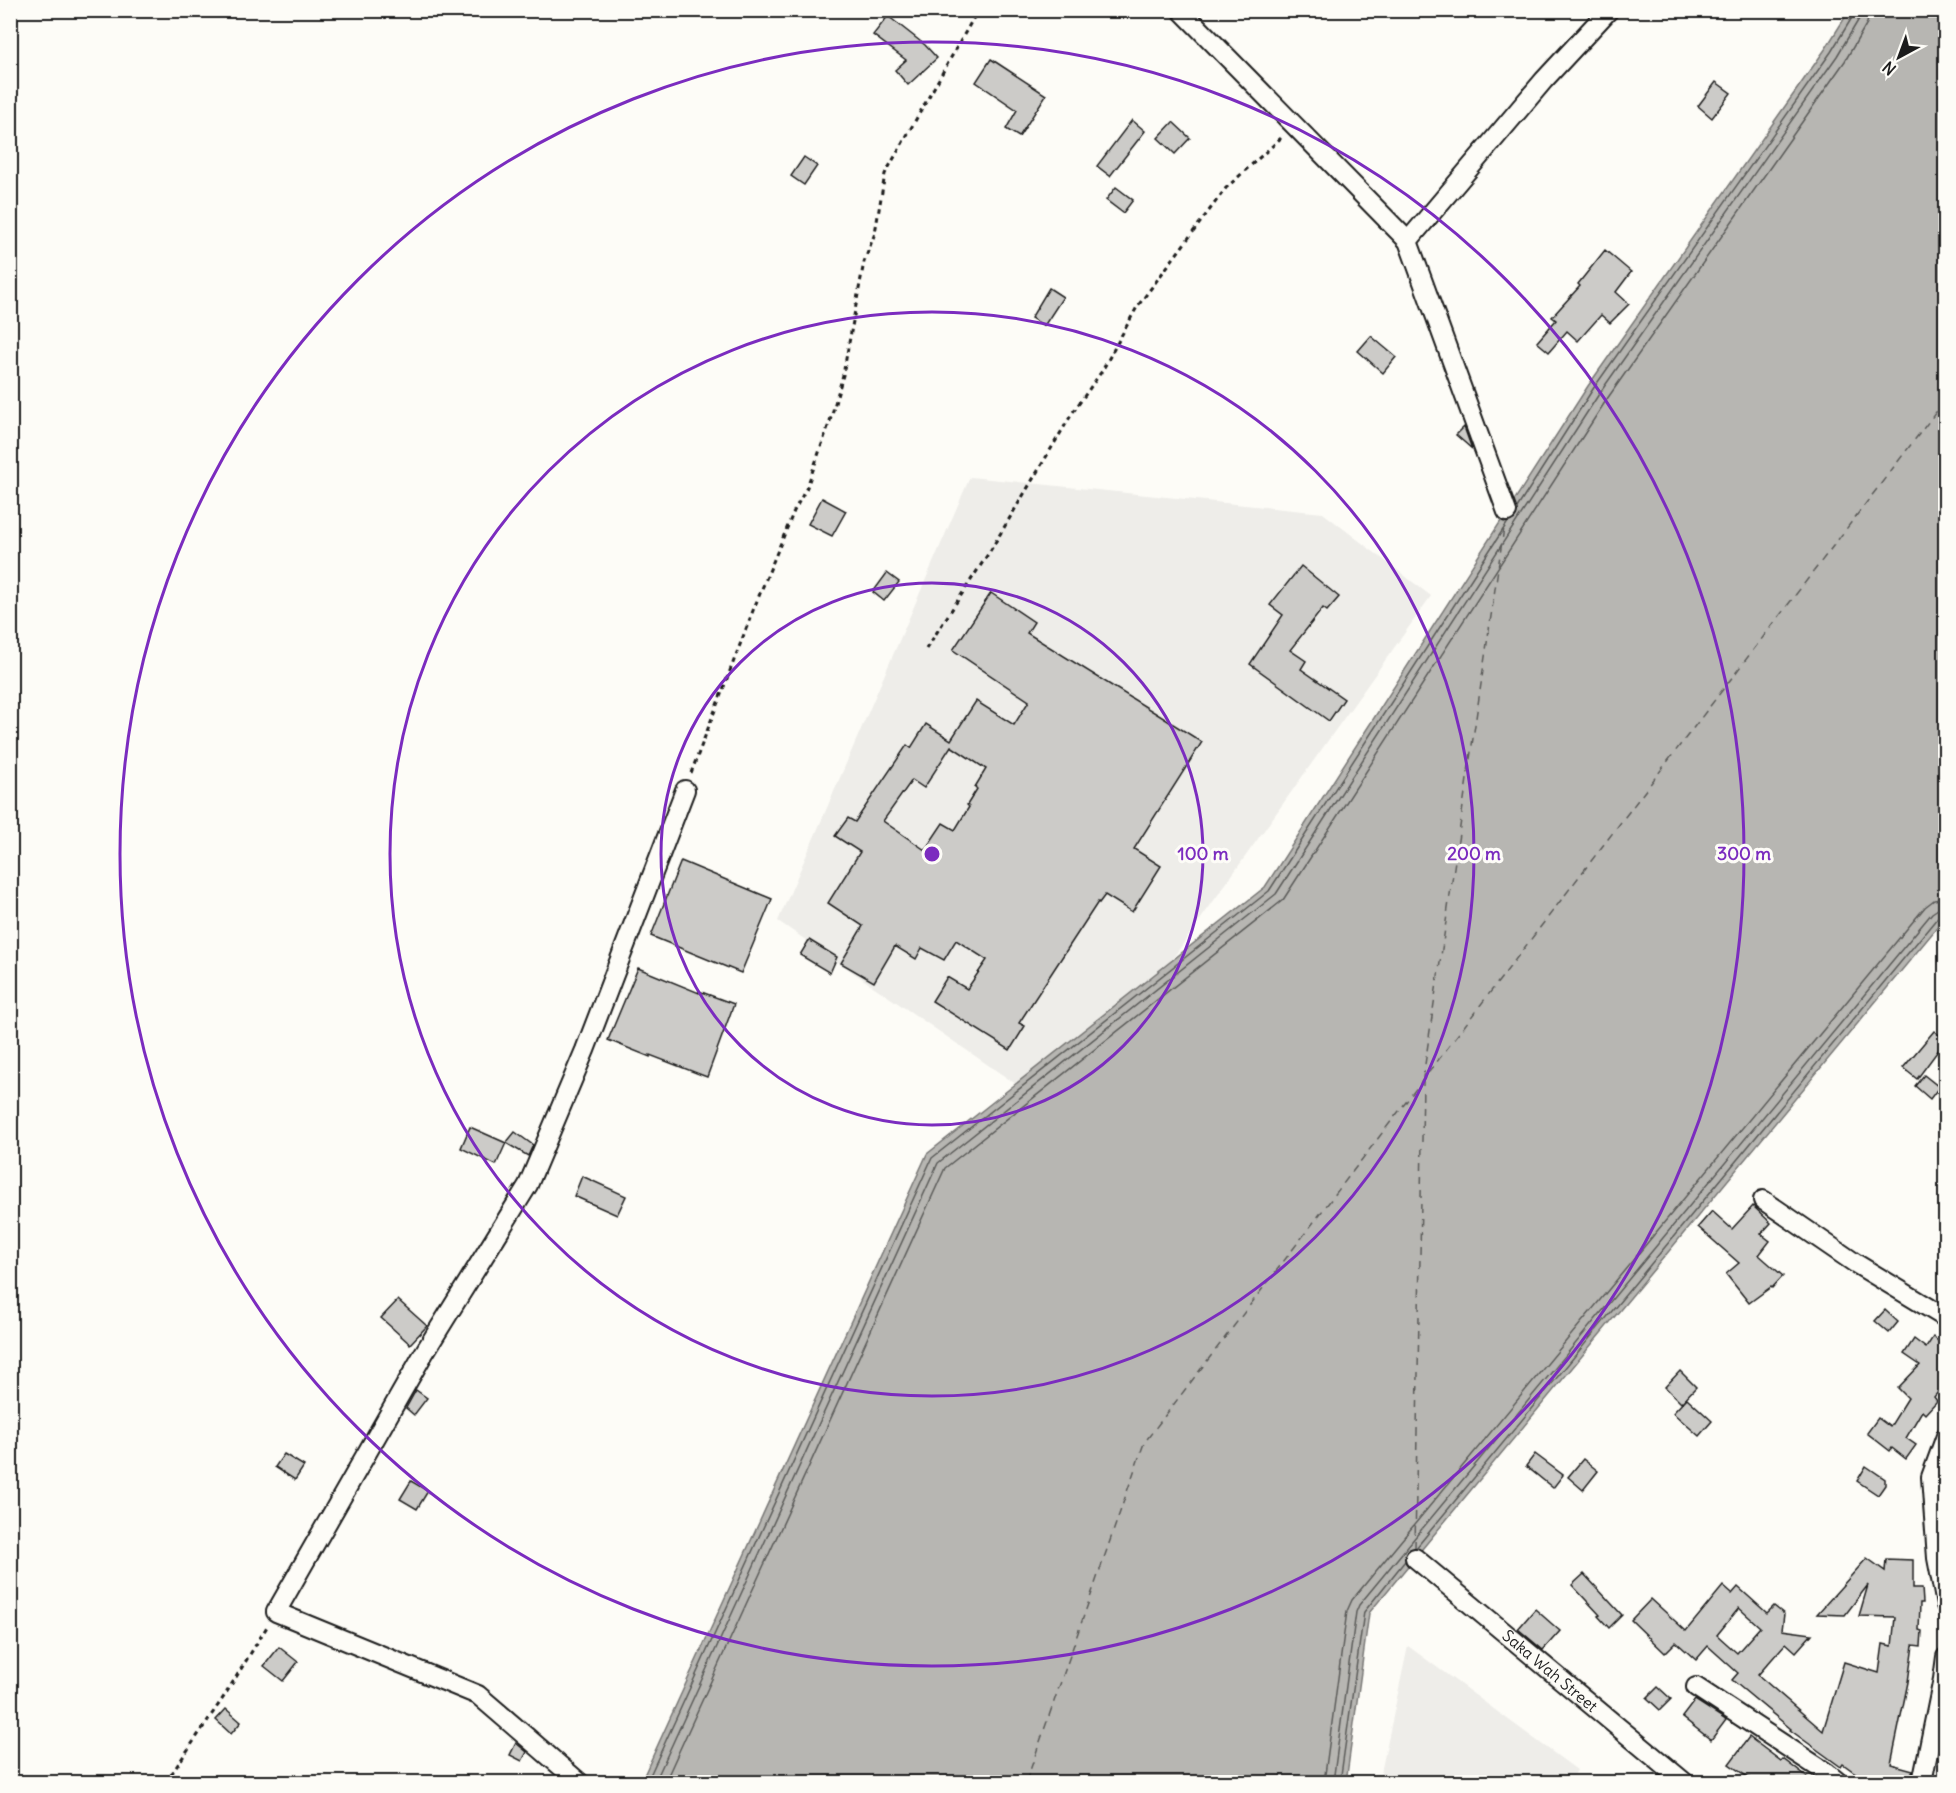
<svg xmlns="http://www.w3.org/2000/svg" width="1956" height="1793" font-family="Delius,sans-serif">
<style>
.built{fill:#eeede9}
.water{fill:#b7b6b2;stroke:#797876;stroke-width:1.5}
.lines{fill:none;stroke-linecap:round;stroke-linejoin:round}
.shore{stroke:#5a5a58;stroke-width:1.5}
.ferry{stroke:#5a5a58;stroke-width:1.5;stroke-dasharray:8 6;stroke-linecap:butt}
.building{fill:#cccbc8;stroke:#1c1c1c;stroke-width:1.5;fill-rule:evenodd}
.minor-casing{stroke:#1c1c1c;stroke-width:22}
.path{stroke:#1c1c1c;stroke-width:3;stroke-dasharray:4.5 4.5;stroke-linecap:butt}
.minor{stroke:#fdfcf7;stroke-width:18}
.ring{fill:none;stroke:#7b2cbf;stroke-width:3}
.labels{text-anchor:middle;stroke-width:6;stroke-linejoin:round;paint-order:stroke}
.street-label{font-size:16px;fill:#1c1c1c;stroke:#fdfcf7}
.centre{fill:#7b2cbf;stroke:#fdfcf7;stroke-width:3}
.ring-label{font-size:18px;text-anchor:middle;font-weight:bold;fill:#7b2cbf;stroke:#fdfcf7;stroke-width:6;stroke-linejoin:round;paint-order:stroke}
</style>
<rect width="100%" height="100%" fill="#fdfcf7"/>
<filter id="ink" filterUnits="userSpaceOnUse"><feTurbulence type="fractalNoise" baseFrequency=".0167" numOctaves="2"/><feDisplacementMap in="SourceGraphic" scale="12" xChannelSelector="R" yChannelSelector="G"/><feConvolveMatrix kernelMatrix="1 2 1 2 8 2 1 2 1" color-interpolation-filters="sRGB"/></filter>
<g filter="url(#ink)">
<g class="built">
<polygon points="970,477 1323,513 1431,596 1061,1115 778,921"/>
<polygon points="1408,1646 1577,1770 1570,1782 1379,1782"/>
</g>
<polygon class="water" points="1849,11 1945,11 1945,918 1369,1613 1346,1782 641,1782 927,1154 1265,887 1588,386 1826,48"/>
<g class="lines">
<g class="shore">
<polyline points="1517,508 1593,389 1831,52 1853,16 1853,10"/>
<polyline points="1416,1548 1938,917 1946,915"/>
<polyline points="647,1782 932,1158 1269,891 1508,522"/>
<polyline points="655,1782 938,1163 1276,894 1599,394 1837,56 1859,19 1861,10"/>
<polyline points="665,1782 945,1168 1283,900 1607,399 1845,61 1867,23 1870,10"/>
<polyline points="1324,1782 1347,1611 1352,1600 1925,907 1934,900 1946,898"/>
<polyline points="1333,1782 1356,1612 1359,1605 1932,913 1938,909 1946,907"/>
<polyline points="1340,1782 1364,1612 1405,1561"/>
</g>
<g class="ferry">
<polyline points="1423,1078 1505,521"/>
<polyline points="1415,1548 1423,1082"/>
<polyline points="1026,1782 1144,1443 1946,399"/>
</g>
</g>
<g class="building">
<polygon points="888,16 925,45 937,58 908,85 895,70 906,60 873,35"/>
<polygon points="991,59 1046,95 1019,137 1006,129 1017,110 976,82"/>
<polygon points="1716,82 1731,93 1712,118 1698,106"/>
<polygon points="1132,120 1145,131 1110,176 1097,166"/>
<polygon points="1173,122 1190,138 1175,154 1158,138"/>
<polygon points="804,157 817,166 804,185 791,176"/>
<polygon points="1116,187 1133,200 1123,213 1106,200"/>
<polygon points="1605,250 1631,272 1616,292 1629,304 1610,323 1601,315 1578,341 1567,331 1549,352 1537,342 1556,320 1552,317 1580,286 1578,284"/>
<polygon points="1049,288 1063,297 1044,326 1031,318"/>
<polygon points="1371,336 1396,357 1383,373 1358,351"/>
<polygon points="1464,427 1472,449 1456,435"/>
<polygon points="822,498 846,511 832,536 808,524"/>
<polygon points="1301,566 1339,597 1327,611 1323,608 1290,650 1306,661 1301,669 1344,699 1329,721 1250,664 1283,615 1270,605"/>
<polygon points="887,573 899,582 884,601 873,592"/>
<path d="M 991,593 L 1034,622 L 1027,633 L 1202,742 L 1134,849 L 1161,866 L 1132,912 L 1105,895 L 1099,903 L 1098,902 L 1019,1023 L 1025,1026 L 1010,1050 L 932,1001 L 947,977 L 967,989 L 987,960 L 956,940 L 944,960 L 922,948 L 916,959 L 895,946 L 874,982 L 841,963 L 863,926 L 828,903 L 860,852 L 835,836 L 848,818 L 855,822 L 907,745 L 911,748 L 926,724 L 951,740 L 976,701 L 1014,725 L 1029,701 L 953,650 ZM 951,746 L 986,769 L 975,787 L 977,789 L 967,805 L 969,807 L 955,830 L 943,823 L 925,850 L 883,821 L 912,780 L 924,788 Z"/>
<polygon points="681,861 772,899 741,973 651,936"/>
<polygon points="809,940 837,957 830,973 800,955"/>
<polygon points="638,968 699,993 699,991 734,1004 707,1077 650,1055 650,1057 608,1040"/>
<polygon points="1934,1031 1946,1040 1917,1079 1903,1068"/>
<polygon points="1924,1075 1939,1087 1930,1099 1915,1086"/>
<polygon points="470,1127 506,1143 496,1165 461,1148"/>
<polygon points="515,1132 533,1145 528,1156 506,1143"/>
<polygon points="582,1176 626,1196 617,1215 574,1196"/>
<polygon points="1753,1206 1771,1223 1761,1234 1770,1241 1759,1255 1783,1276 1772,1288 1771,1287 1749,1303 1726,1274 1739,1263 1698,1227 1712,1211 1732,1229"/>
<polygon points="398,1300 427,1326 410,1344 381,1318"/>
<polygon points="1885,1310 1898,1322 1889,1333 1875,1321"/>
<polygon points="1933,1337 1946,1347 1946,1382 1934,1397 1937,1401 1925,1414 1922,1411 1906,1438 1916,1445 1906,1459 1892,1448 1890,1451 1867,1433 1878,1418 1890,1427 1908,1398 1898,1388 1920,1365 1904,1354 1914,1339 1926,1348"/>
<polygon points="1680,1371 1696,1387 1681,1403 1665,1387"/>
<polygon points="416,1390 427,1398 414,1415 406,1408"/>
<polygon points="1687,1398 1712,1421 1699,1436 1673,1413"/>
<polygon points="284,1454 304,1466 295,1480 275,1467"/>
<polygon points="1535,1454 1563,1475 1553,1488 1526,1466"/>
<polygon points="1583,1459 1598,1471 1583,1490 1568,1477"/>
<polygon points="1866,1466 1885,1479 1885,1485 1878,1495 1857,1481"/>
<polygon points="411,1481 428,1491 417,1509 400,1499"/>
<path d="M 1867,1558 L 1885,1571 L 1886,1559 L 1913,1560 L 1913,1588 L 1922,1588 L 1923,1603 L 1920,1603 L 1919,1630 L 1922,1631 L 1921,1646 L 1913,1645 L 1908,1682 L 1891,1764 L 1913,1770 L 1909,1782 L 1893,1782 L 1863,1775 L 1861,1777 L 1843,1764 L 1841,1767 L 1790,1730 L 1791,1729 L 1732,1680 L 1738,1673 L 1708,1646 L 1696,1660 L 1676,1642 L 1665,1653 L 1631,1620 L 1651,1599 L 1686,1631 L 1723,1586 L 1732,1594 L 1738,1587 L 1767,1613 L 1774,1606 L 1784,1614 L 1782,1630 L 1812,1634 L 1796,1652 L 1786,1643 L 1758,1675 L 1823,1731 L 1844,1662 L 1879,1673 L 1883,1644 L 1892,1646 L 1895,1617 L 1859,1616 L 1868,1585 L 1845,1615 L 1817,1614 ZM 1739,1608 L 1760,1627 L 1737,1653 L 1717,1635 Z"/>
<polygon points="1584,1574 1622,1615 1609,1628 1598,1616 1600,1615 1572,1585"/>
<polygon points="1535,1609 1560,1631 1543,1650 1518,1629"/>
<polygon points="279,1647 298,1662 283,1681 264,1666"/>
<polygon points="1658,1687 1671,1699 1660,1710 1647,1698"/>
<polygon points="1695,1700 1726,1720 1711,1740 1682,1717"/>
<polygon points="226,1709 241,1722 231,1734 216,1720"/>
<polygon points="1749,1737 1781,1761 1783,1759 1813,1782 1755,1782 1729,1764"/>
<polygon points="516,1743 527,1752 522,1761 510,1755"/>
</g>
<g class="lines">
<defs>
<g id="minor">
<polyline points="1181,10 1408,241 1507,512"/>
<polyline points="1408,241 1544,80 1609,10"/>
<polyline points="1763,1200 1855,1263 1946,1318"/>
<polyline points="1946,1436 1931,1477 1937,1558 1946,1605"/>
<path id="s1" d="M 1415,1558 L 1684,1782"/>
<polyline points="1696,1687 1827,1773 1838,1782"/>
<polyline points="579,1782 478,1695 276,1612 424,1353 528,1185 585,1050 685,790"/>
<polyline points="1922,1782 1943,1679 1946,1657"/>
</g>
</defs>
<use href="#minor" class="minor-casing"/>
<g class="path">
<polyline points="926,649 990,551 1073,412 1102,371 1137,307 1226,188 1281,138"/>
<polyline points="691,773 754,608 794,511 807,487 830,421 843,375 864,262 875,233 885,174 978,10"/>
<polyline points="166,1782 225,1695 268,1625"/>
</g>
<use href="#minor" class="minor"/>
</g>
</g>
<g class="ring">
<circle cx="932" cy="854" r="271"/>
<circle cx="932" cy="854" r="542"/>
<circle cx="932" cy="854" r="812"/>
</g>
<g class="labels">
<g class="street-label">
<text dy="6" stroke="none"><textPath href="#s1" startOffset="176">Saka Wah Street</textPath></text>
</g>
</g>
<circle cx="932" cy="854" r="9" class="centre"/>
<g class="ring-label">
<text x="1203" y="860">100 m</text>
<text x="1474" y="860">200 m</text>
<text x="1744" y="860">300 m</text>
</g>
<rect width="1956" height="1793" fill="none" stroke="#fdfcf7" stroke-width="36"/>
<rect x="18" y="18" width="1920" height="1757" fill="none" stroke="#1c1c1c" stroke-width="2" filter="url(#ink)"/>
<g transform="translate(1899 57) rotate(221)" stroke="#fdfcf7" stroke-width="4.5" paint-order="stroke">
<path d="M0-4.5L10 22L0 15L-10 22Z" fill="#1c1c1c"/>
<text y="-9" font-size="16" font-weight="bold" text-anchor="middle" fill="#1c1c1c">N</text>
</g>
</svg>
